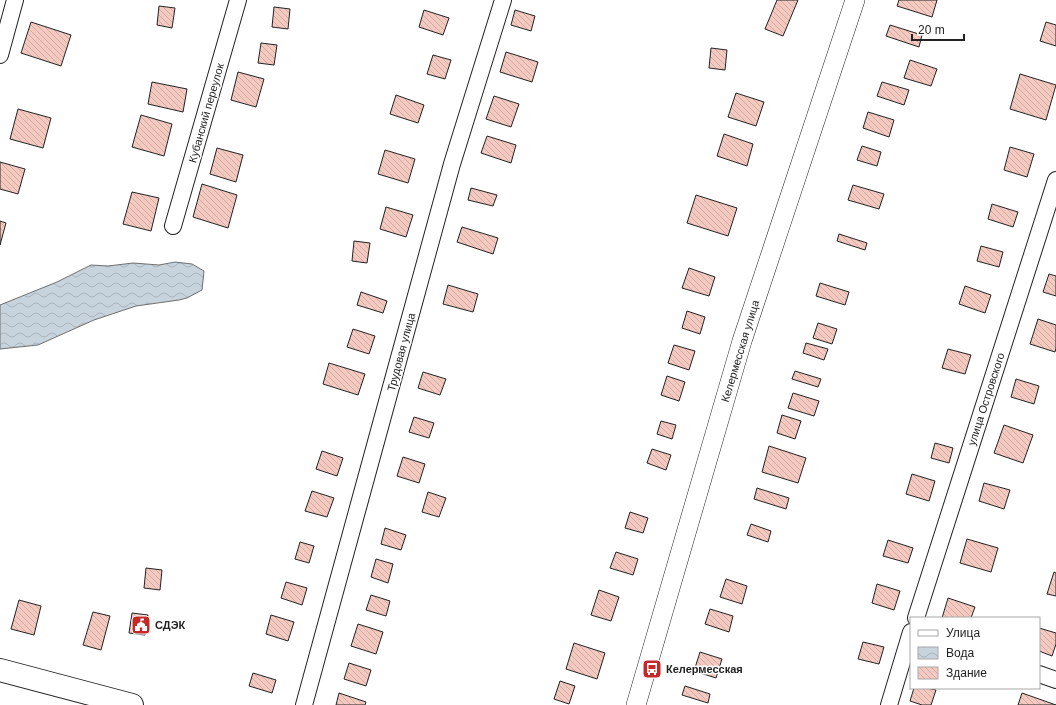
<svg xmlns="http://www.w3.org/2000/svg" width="1056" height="705" font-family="Arial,sans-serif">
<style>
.water{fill:url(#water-waves);stroke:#6f6f6f}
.building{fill:url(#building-back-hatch);stroke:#222}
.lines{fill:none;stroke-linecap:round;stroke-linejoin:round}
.minor-casing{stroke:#222;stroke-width:18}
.tertiary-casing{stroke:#222;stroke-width:20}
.secondary-casing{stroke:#222;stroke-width:24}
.minor{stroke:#fff;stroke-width:16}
.tertiary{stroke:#fff;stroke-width:19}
.secondary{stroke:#fff;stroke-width:22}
.labels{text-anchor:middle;stroke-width:3;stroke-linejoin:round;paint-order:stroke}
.street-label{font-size:11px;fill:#222;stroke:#fff}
.poi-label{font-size:11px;font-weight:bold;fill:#222;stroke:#fff;text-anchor:start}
</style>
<defs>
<pattern id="water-waves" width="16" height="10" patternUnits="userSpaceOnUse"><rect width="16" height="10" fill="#c7d3dd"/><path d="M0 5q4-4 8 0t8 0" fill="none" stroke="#abb5bd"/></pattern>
<pattern id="building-back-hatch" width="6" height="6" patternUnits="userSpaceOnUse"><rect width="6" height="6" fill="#f3c9c0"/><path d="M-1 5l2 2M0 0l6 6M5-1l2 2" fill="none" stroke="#d0aca5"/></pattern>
</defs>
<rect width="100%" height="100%" fill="#fff"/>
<polygon class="water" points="175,262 192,264 204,271 202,290 187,298 179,300 136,306 94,320 38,345 0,349 0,305 57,282 91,265 108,266 133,263 159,265"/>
<g class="building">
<polygon points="777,0 798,0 783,36 765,29"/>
<polygon points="899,0 937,0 932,17 897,6"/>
<polygon points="159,6 175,8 172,28 157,25"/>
<polygon points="274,7 290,9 288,29 272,27"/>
<polygon points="424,10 449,18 443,35 419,27"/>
<polygon points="515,10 535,16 531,31 511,25"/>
<polygon points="31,22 71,35 61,66 21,53"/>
<polygon points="1046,22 1056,25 1056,46 1040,41"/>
<polygon points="890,25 922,35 919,47 886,36"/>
<polygon points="261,43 277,45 274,65 258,63"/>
<polygon points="711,48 727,50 725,70 709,68"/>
<polygon points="506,52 538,62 532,82 500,72"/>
<polygon points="433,55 451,60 445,79 427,74"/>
<polygon points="910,60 937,69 931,86 904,78"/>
<polygon points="238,72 264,79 256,107 231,100"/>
<polygon points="1020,74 1056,85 1046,120 1010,109"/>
<polygon points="152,82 187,89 183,112 148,104"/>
<polygon points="882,82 909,90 904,105 877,96"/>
<polygon points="736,93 764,102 756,126 728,117"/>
<polygon points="396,95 424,105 418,123 390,114"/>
<polygon points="494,96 519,104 511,127 486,119"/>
<polygon points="18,109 51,118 43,148 10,139"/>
<polygon points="868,112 894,120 889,137 863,128"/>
<polygon points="141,115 172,124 164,156 132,147"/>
<polygon points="724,134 753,144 747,166 717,156"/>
<polygon points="487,136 516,145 511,163 481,153"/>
<polygon points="862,146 881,152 877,166 857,160"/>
<polygon points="1010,147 1034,154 1027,177 1004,170"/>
<polygon points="217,148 243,155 236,182 210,174"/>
<polygon points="385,150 415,159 408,183 378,174"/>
<polygon points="0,162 25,169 18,194 0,189"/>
<polygon points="202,184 237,195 228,228 193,217"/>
<polygon points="853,185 884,194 879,209 848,200"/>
<polygon points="471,188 497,195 493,206 468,200"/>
<polygon points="132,192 159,198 151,231 123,224"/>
<polygon points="696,195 737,208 728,236 687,223"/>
<polygon points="992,204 1018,212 1013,227 988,219"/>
<polygon points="386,207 413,215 406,237 380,229"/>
<polygon points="0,221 6,223 0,245"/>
<polygon points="462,227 498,238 493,254 457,242"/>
<polygon points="839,234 867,243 865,250 837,241"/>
<polygon points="354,241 370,243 367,263 352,261"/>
<polygon points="981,246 1003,252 999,267 977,261"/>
<polygon points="689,268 715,277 709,296 682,288"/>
<polygon points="1049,274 1056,276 1056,296 1043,292"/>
<polygon points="820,283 849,292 845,305 816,296"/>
<polygon points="448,285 478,294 473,312 443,304"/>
<polygon points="965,286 991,295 985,313 959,304"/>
<polygon points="361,292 387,301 383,313 357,305"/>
<polygon points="687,311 705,317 700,334 682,328"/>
<polygon points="1038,319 1056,325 1056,348 1055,352 1030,344"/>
<polygon points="818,323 837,329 832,344 813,338"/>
<polygon points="353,329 375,336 369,354 347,347"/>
<polygon points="806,343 828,349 824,360 803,353"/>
<polygon points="674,345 695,351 689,370 668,363"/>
<polygon points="948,349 971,355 965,374 942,368"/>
<polygon points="329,363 365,374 358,395 323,384"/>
<polygon points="795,371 821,379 818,387 792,379"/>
<polygon points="423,372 446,379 440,395 418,388"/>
<polygon points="667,376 685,382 679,401 661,395"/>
<polygon points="1016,379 1039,386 1034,404 1011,397"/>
<polygon points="793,393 819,401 814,416 788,408"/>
<polygon points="782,415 801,421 795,439 777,433"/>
<polygon points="414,417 434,423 429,438 409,432"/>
<polygon points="661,421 676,425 672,439 657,434"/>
<polygon points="1004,425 1033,435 1023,463 994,453"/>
<polygon points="935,443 953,448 949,463 931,458"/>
<polygon points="769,446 806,458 798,483 762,472"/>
<polygon points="652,449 671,455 666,470 647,463"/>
<polygon points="322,451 343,458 337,476 316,469"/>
<polygon points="403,457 425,464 419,483 397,476"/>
<polygon points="912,474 935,481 929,501 906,494"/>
<polygon points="984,483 1010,490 1004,509 979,501"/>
<polygon points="757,488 789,498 786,509 754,499"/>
<polygon points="312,491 334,498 327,517 305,511"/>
<polygon points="428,492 446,498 439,517 422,512"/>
<polygon points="630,512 648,518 643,533 625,528"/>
<polygon points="751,524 771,531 768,542 747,535"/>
<polygon points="385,528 406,535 401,550 381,544"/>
<polygon points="967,539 998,548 991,572 960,563"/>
<polygon points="888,540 913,548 908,563 883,556"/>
<polygon points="300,542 314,546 309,563 295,559"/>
<polygon points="616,552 638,559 633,575 610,568"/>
<polygon points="376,559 393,564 388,583 371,577"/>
<polygon points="146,568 162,570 160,590 144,588"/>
<polygon points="1054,572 1056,573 1056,596 1047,594"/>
<polygon points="726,579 747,586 742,604 720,597"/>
<polygon points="286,582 307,588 302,605 281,598"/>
<polygon points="877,584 900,591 894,610 872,603"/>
<polygon points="599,590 619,597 611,621 591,615"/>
<polygon points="371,595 390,601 386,616 366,610"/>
<polygon points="948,598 975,607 971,618 942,618"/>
<polygon points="19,600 41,606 34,635 11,629"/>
<polygon points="710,609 733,616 729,632 705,624"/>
<polygon points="93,612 110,616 101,650 83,645"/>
<polygon points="132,613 148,615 145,635 129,633"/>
<polygon points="271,615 294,622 288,641 266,634"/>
<polygon points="358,624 383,632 376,654 351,646"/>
<polygon points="1039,628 1056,633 1056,644 1052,656 1039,651"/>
<polygon points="863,642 884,647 879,664 858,659"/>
<polygon points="574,643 605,653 597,679 566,669"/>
<polygon points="700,652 722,659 716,678 694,671"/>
<polygon points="349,663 371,670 366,686 344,679"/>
<polygon points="253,673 276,680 272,693 249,686"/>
<polygon points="560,681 575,686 569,704 554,699"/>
<polygon points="685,686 710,694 708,703 682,695"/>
<polygon points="914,688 927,688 936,690 931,705 922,705 910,701"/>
<polygon points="339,693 366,702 365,705 336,705"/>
<polygon points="1022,693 1056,705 1018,705"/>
</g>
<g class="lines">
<defs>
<g id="minor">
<polyline points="0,55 15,0"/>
<polyline points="173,226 238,0"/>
<polyline points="916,618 1056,180"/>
<polyline points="1039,674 1056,680"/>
<polyline points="304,705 452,164 503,0"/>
<polyline points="889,705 911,632"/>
</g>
<polyline id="tertiary" points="636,705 742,341 855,0"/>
<polyline id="secondary" points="0,670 132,705"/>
</defs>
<use href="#minor" class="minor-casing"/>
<use href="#tertiary" class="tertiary-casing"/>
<use href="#secondary" class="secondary-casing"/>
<use href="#minor" class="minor"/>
<use href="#tertiary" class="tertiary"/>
<use href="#secondary" class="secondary"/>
</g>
<defs>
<symbol id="civic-square" viewBox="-11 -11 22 22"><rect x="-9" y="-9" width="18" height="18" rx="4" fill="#c62828" stroke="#fff"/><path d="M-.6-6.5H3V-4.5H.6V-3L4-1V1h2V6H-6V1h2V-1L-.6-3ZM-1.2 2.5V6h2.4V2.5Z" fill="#fff"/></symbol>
<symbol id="bus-square" viewBox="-11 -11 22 22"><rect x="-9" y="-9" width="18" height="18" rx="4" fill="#c62828" stroke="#fff"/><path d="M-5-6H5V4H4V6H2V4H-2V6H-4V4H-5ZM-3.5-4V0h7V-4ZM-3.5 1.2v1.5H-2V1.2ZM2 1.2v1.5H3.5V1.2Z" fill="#fff"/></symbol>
</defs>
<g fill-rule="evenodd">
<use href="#civic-square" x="130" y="614" width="22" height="22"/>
<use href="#bus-square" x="641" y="658" width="22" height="22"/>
</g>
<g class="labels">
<g class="street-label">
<text transform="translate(206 113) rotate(-74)" y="4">Кубанский переулок</text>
<text transform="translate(740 351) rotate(-73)" y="4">Келермесская улица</text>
<text transform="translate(401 352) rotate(-75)" y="4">Трудовая улица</text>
<text transform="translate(986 399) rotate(-72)" y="4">улица Островского</text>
</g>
<g class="poi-label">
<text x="155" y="629">СДЭК</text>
<text x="666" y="673">Келермесская</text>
</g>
</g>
<rect x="910" y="617" width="130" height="72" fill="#ffffff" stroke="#a7a7a7"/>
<rect x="918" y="630" width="20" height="6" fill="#ffffff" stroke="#a7a7a7"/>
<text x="946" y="637" font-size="12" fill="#222222">Улица</text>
<rect x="918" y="647" width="20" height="12" fill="url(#water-waves)" stroke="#a7a7a7"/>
<text x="946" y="657" font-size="12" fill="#222222">Вода</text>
<rect x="918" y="667" width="20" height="12" fill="url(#building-back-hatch)" stroke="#a7a7a7"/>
<text x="946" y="677" font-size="12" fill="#222222">Здание</text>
<path d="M912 34v6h52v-6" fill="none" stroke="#222222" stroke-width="2"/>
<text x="918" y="34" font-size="12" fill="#222222" stroke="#ffffff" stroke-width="3" paint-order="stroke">20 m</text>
</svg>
